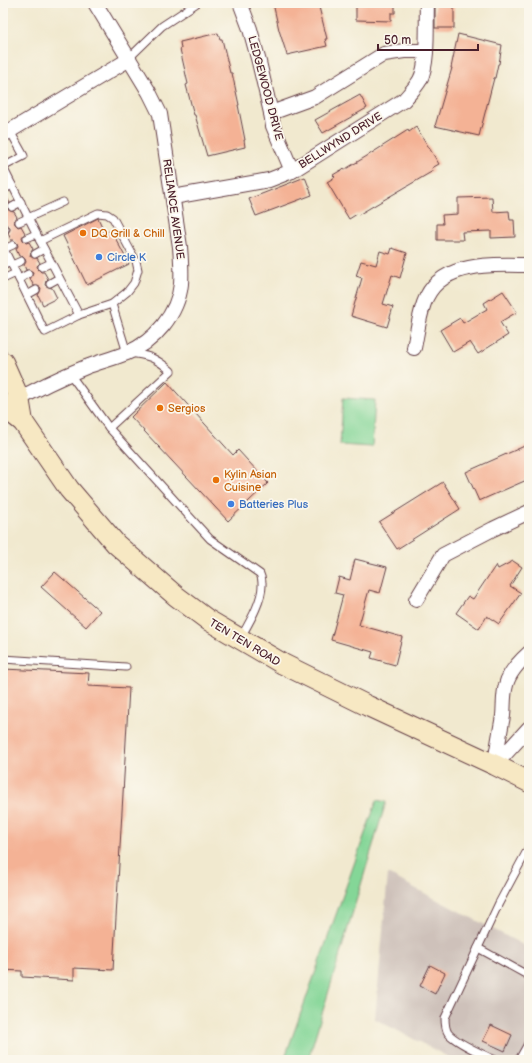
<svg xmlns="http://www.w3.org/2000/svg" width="532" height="1063" font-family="'Balsamiq Sans',sans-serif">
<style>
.industrial{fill:#cec1ba}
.green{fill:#84d697;stroke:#677a61}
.building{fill:#f4b295}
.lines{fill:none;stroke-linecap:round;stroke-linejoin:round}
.service-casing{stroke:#633d44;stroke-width:9}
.minor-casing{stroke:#633d44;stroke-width:16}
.secondary-casing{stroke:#633d44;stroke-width:22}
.service{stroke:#fff;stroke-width:7}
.minor{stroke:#fff;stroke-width:14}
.secondary{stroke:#f7e8c3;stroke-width:20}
.food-dot{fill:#e8710a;stroke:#fbf7ec;stroke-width:1.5}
.shop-dot{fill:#3f7fe0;stroke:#fbf7ec;stroke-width:1.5}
.labels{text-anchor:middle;stroke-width:3.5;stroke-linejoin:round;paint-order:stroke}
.street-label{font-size:11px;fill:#4a1f2b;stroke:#fbf7ec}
.food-label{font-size:11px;fill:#c56008;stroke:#fbf7ec;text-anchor:start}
.shop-label{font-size:11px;fill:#366cbe;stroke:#fbf7ec;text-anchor:start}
</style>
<rect width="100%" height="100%" fill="#fbf7ec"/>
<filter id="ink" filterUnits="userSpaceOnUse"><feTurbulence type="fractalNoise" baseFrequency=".025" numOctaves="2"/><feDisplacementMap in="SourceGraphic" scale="8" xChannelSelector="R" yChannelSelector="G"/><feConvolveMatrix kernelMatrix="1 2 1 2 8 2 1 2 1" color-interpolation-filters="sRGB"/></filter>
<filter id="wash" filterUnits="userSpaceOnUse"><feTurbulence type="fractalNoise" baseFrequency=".012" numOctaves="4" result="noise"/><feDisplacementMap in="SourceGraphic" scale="16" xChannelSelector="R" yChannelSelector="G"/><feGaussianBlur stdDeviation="0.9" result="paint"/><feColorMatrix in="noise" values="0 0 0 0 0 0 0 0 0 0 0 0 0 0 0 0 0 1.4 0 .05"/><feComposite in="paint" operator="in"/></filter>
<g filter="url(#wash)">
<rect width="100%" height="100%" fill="#f1e9cf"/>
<polygon class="industrial" points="388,874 529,948 529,1060 454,1060 375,1019"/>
<g class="green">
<polygon points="343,398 375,400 372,447 340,445"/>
<polygon points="377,800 386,802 308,1060 284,1060"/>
</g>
<g id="blocks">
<g class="building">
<polygon points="273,3 318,3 327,39 325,39 327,46 287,55 279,30"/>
<polygon points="356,3 395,3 395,13 391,13 391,21 356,20"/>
<rect x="435" y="3" width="19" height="25"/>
<polygon points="218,33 220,39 222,39 230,73 232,73 239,105 238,105 245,140 244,140 245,147 207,156 195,115 194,115 186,85 188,84 180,49 181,49 180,42"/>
<polygon points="458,34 502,45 499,64 498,64 495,78 494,78 479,136 435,126 452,68 451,68"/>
<polygon points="360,95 367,108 323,133 315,120"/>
<polygon points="416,127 420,134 420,133 439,164 432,168 433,171 358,215 357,214 349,219 327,182 335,177 333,175 343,169 344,170 367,156 408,130 409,132"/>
<polygon points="305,177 312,195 256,216 249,199"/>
<polygon points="5,195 10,203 8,205 7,209 10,211 14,212 17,217 14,221 15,224 18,227 21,226 25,233 22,237 23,240 26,243 29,242 33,249 31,252 30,256 33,258 37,258 40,263 37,266 38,269 41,272 44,272 48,279 46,281 45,285 48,287 52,288 57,298 43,305 38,295 40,292 41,288 38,286 34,286 30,279 32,276 33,272 30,270 26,270 24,265 26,262 25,259 22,256 19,256 16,249 18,246 17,243 14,240 11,240 8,233 10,230 10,227 7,225 3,224 3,195"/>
<polygon points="492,197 493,212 509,211 510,220 514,220 515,237 491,238 491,231 462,232 463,240 437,240 437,224 443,224 442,215 458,214 458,198"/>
<polygon points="98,218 105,233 111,230 129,264 87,285 63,236"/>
<polygon points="392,248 407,253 400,278 392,275 383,304 393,307 387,327 351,316 362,278 356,276 361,261 376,265 380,251 390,254"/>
<polygon points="503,291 517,312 500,322 508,335 478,354 470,342 453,352 440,330 460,318 463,323 487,309 484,303"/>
<polygon points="167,382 233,455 238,450 268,483 228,521 131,417"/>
<polygon points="529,444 529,479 479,501 466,472"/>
<polygon points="443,482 460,509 397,549 379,522"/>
<polygon points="355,559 387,567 380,593 369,590 359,625 402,637 395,665 371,658 373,652 331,640 343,595 335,593 339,577 350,580"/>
<polygon points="513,561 522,567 510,586 521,593 499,624 487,616 479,629 456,613 468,596 473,599 496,565 498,569"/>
<polygon points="55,572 100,611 86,627 41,587"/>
<polygon points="3,669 89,673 88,686 129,688 113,970 74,968 74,980 22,977 22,971 3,970"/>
<polygon points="430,965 445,973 435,994 420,986"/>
<polygon points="491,1025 512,1035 505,1051 483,1041"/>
</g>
</g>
</g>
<g filter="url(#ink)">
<use href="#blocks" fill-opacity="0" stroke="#633d44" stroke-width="1"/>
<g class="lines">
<defs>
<g id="service">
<polyline points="128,59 162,26 197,3"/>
<polyline points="3,167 40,241 79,315"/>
<polyline points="3,167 24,156 10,131"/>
<polyline points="3,190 12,185"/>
<polyline points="12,207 21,202"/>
<polyline points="19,222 63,202"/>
<polyline points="3,230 5,229"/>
<polyline points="27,238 36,234"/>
<polyline points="3,247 45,332 79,315 112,304 127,292 134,283 138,270 136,261 113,218 107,214 98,213 40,241"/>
<polyline points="4,249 13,245"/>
<polyline points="35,254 44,249"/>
<polyline points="12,265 21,261"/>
<polyline points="3,266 10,262"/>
<polyline points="42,267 51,263"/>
<polyline points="3,279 16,273"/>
<polyline points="19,279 28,274"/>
<polyline points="50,283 59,278"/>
<polyline points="27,295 36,290"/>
<path d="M 70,374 L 109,428 L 178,504 L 210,539 L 260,574 C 261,576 262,580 262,583 C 263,600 249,623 241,637"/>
<path d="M 109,428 L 171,371 C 155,357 148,355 127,353 L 112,304"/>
<polyline points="3,659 126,667"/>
<polyline points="478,948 529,976"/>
<path d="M 495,1060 C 483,1054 456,1043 448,1033 C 445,1028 445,1023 445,1018 L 499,903 L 529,847"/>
<polyline points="517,1060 520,1058 529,1042"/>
</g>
<g id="minor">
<polyline points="241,5 250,29 259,62 271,113 273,126 292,171"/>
<polyline points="271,113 315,97 384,54 404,51 426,51"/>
<polyline points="3,135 128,60"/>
<path d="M 173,197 L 269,180 L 292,171 L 404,100 C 410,93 416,87 420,80 C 429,63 426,23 427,3"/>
<path d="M 414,348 C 417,333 419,317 424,303 C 439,260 493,265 529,265"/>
<path d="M 12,403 C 36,389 61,377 86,367 C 100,362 114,358 127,353 C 154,342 178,314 181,284 C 182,271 181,259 180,247 L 160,114 L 149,92 L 95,3"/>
<polyline points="416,600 443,555 493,529 529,512"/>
<path d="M 495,765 C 497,748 500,732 503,716 C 504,706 503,695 506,685 C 509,672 520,661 529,653"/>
<polyline points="495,765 529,728"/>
</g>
<g id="secondary">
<polyline points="3,362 19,398 23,422"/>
<polyline points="3,405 4,407 23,422 69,489 116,544 176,596 208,620 283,664 368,706 495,765 529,782"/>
</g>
</defs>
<use href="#service" class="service-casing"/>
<use href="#minor" class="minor-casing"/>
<use href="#secondary" class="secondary-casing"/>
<use href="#service" class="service"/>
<use href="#minor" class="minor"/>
<use href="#secondary" class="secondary"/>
</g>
</g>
<g class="food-dot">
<circle cx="83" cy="233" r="4"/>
<circle cx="160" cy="408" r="4"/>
<circle cx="216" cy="480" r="4"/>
</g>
<g class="shop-dot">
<circle cx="99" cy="257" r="4"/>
<circle cx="231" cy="504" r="4"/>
</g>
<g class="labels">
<g class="street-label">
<text transform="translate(266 88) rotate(75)" y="4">LEDGEWOOD DRIVE</text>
<text transform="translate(340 140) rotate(-32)" y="4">BELLWYND DRIVE</text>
<text transform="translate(174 209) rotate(82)" y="4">RELIANCE AVENUE</text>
<text transform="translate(245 642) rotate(31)" y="4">TEN TEN ROAD</text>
</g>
<g class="food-label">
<text x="91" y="237">DQ Grill &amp; Chill</text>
<text x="168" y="412">Sergios</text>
<text x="224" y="478">Kylin Asian<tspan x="224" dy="13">Cuisine</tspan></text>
</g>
<g class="shop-label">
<text x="107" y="261">Circle K</text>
<text x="239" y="508">Batteries Plus</text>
</g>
</g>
<rect width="532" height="1063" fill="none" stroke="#fbf7ec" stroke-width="16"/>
<path d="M378 44v6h100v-6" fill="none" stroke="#4a1f2b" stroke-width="2"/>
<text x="384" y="44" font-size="12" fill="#4a1f2b" stroke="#fbf7ec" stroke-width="3" paint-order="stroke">50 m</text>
</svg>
